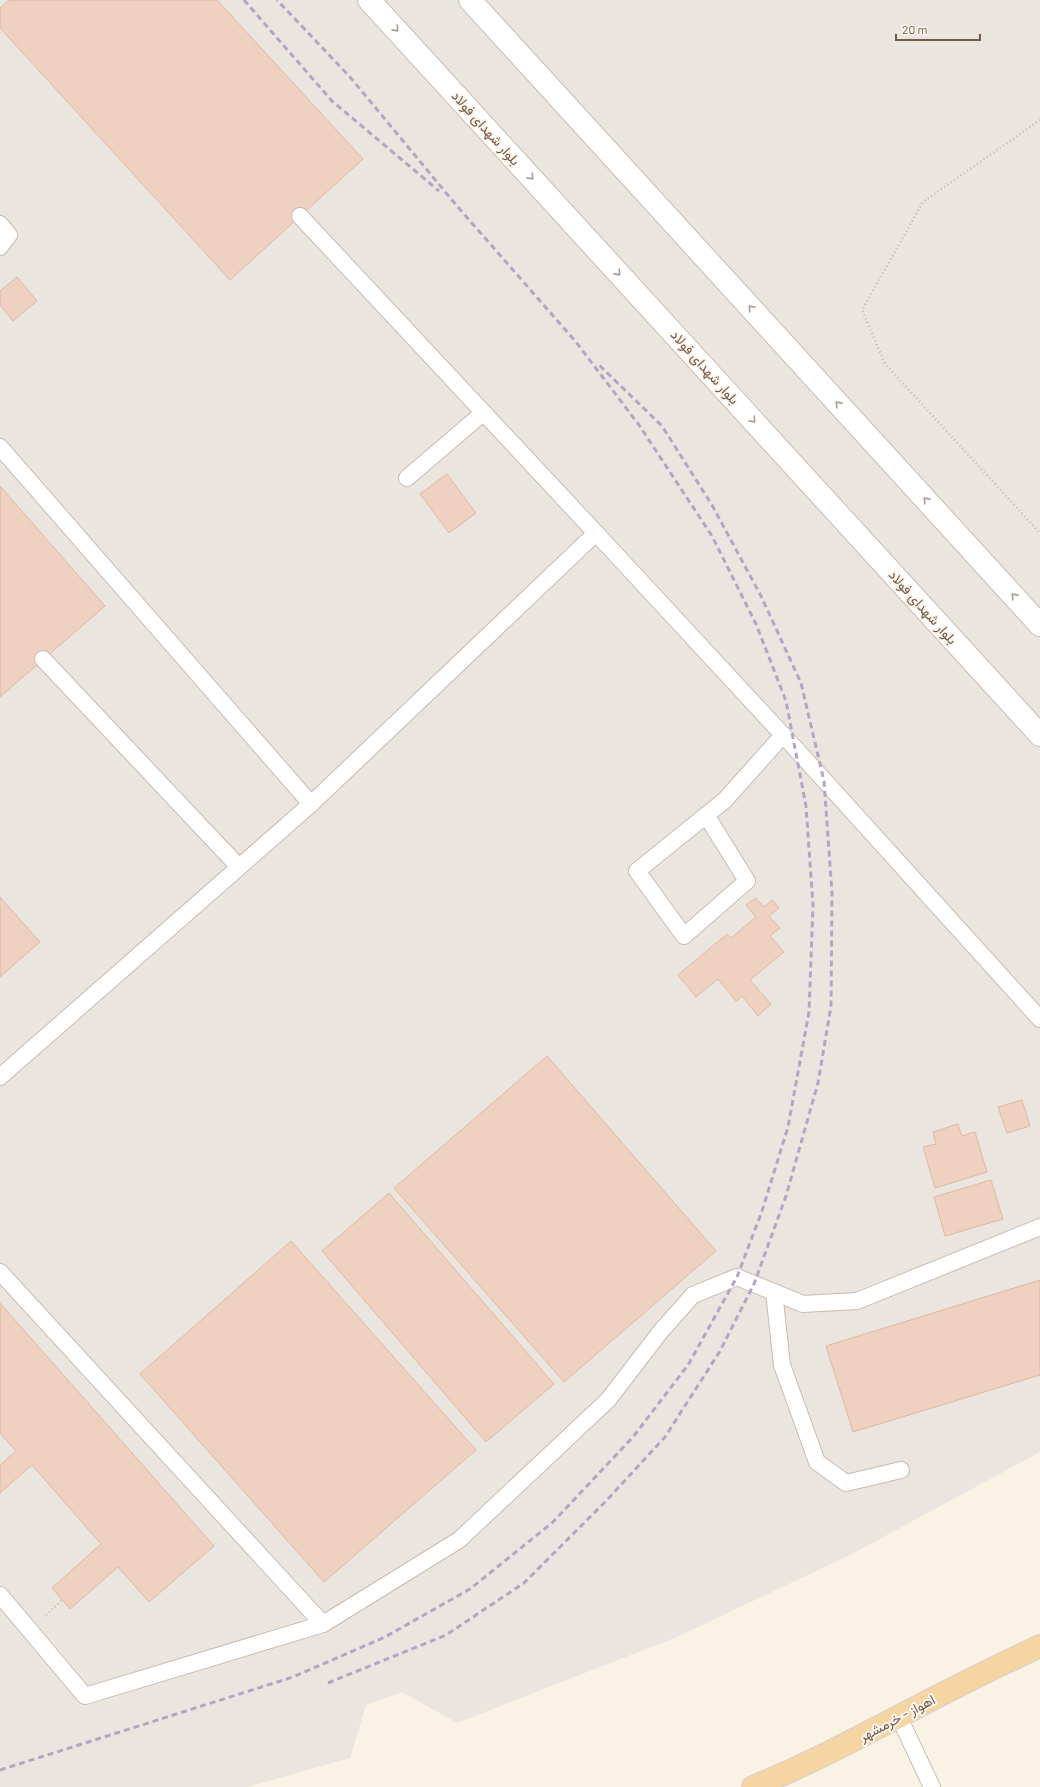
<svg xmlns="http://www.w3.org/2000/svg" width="1040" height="1787" font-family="Barlow,Vazirmatn,sans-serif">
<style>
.industrial{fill:#ebe5e0}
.building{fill:#eed1c0;stroke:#e0b8a1}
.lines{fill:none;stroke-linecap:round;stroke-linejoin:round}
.service-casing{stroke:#ccbaad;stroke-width:18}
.tertiary-casing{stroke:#ccbaad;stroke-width:24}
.primary-casing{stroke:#d8d1cd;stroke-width:24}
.path{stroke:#d3b5a3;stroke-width:2.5;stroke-dasharray:1 3;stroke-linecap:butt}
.service{stroke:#fff;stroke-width:16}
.tertiary{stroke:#fff;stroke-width:22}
.primary{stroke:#f5d5a3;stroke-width:22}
.rail{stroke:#b5a5c4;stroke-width:3;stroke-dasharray:6 4;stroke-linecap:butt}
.oneway{stroke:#aa9b94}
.labels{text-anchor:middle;stroke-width:4;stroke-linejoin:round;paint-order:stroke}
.street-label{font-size:14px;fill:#72594d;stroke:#fef6ec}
</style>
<rect width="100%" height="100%" fill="#fbf2e6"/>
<polygon class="industrial" points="0,0 1040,0 1040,1452 852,1554 677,1637 457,1723 402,1692 366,1705 350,1758 248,1787 0,1787"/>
<g class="building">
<polygon points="9,0 217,0 363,159 230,280 0,28 0,8"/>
<polygon points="17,277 37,301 13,321 0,305 0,291"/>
<polygon points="447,474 476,513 449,533 420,494"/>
<polygon points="0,486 105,606 0,697"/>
<polygon points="0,897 40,942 0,977"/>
<polygon points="756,898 764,907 772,900 779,908 769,916 780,928 770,936 784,952 750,980 771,1004 758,1016 742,996 736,1001 718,979 696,997 678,975 727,934 731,938 756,917 746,905"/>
<polygon points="547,1056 716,1251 564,1382 394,1188"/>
<polygon points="1022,1100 1030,1126 1007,1133 998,1107"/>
<polygon points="958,1124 962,1136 975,1132 987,1172 935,1188 923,1147 936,1144 933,1132"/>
<polygon points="991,1180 1003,1219 945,1236 934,1197"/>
<polygon points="389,1193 554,1384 486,1442 322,1251"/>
<polygon points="291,1241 476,1450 324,1582 140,1374"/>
<polygon points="1040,1280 1040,1375 853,1432 826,1346"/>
<polygon points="0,1303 214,1546 149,1602 118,1567 70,1609 52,1588 101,1544 32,1465 0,1493 0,1465 16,1451 0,1433"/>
</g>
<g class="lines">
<defs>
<g id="service">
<polyline points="300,216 596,533"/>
<polyline points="0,224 9,235 0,247"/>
<polyline points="0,447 311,804 0,1077"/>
<polyline points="407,478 483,413"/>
<polyline points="43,659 239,867"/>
<polyline points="311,804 596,533 795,748 1040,1019"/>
<polyline points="706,815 747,881 684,936 637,871 725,800 783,735"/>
<polyline points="0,1272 323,1624"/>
<polyline points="774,1292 782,1365 817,1462 846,1483 901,1470"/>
<polyline points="0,1595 85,1696 323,1624 459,1540 608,1400 661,1331 693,1295 737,1277 803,1304 857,1301 1040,1227"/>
<polyline points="899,1717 932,1787"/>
</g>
<g id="tertiary">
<polyline points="369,0 1040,735"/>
<polyline points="470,0 1040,625"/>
</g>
<path id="primary" d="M 753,1787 C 824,1758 890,1720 958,1686 C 985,1672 1013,1659 1040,1646"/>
</defs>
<use href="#service" class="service-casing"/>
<use href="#tertiary" class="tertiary-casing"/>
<use href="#primary" class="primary-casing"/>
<g class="path">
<polyline points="1040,120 923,202 862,310 885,364 1040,533"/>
<polyline points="46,1615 62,1600"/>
</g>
<use href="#service" class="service"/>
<use href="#tertiary" class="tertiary"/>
<use href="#primary" class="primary"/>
<g class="rail">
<polyline points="244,0 332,101 439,191"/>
<polyline points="328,1683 446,1635 524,1583 606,1501 665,1437 720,1351 754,1284 786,1196 818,1083 831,1006 832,893 824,781 801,683 761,596 712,505 662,426 598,364"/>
<polyline points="0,1770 293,1677 385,1637 470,1589 553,1522 633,1437 688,1365 737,1277 762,1211 788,1127 809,1012 813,905 806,806 786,701 756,624 712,536 639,425 576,342 457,206 350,77 277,0"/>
</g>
</g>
<defs><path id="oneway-chevron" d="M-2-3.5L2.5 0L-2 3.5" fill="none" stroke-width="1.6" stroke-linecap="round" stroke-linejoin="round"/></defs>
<g class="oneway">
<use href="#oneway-chevron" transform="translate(396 29) rotate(48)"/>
<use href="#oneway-chevron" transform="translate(531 177) rotate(48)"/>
<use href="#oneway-chevron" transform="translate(618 273) rotate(48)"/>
<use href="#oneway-chevron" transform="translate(751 308) rotate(-132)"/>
<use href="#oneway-chevron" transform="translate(838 404) rotate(-132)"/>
<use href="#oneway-chevron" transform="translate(753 420) rotate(48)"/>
<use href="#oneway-chevron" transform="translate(926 500) rotate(-132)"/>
<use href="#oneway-chevron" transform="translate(1014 596) rotate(-132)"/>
</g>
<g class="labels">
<g class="street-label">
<text transform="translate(486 128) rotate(48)" y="5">بلوار شهدای فولاد</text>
<text transform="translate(705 367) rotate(48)" y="5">بلوار شهدای فولاد</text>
<text transform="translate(923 607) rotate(48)" y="5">بلوار شهدای فولاد</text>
<text transform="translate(897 1718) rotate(-28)" y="5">اهواز - خرمشهر</text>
</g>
</g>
<path d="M896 34v6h84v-6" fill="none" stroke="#72594d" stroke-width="2"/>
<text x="902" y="34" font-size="12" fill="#72594d" stroke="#fef6ec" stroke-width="3" paint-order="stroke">20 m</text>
</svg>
